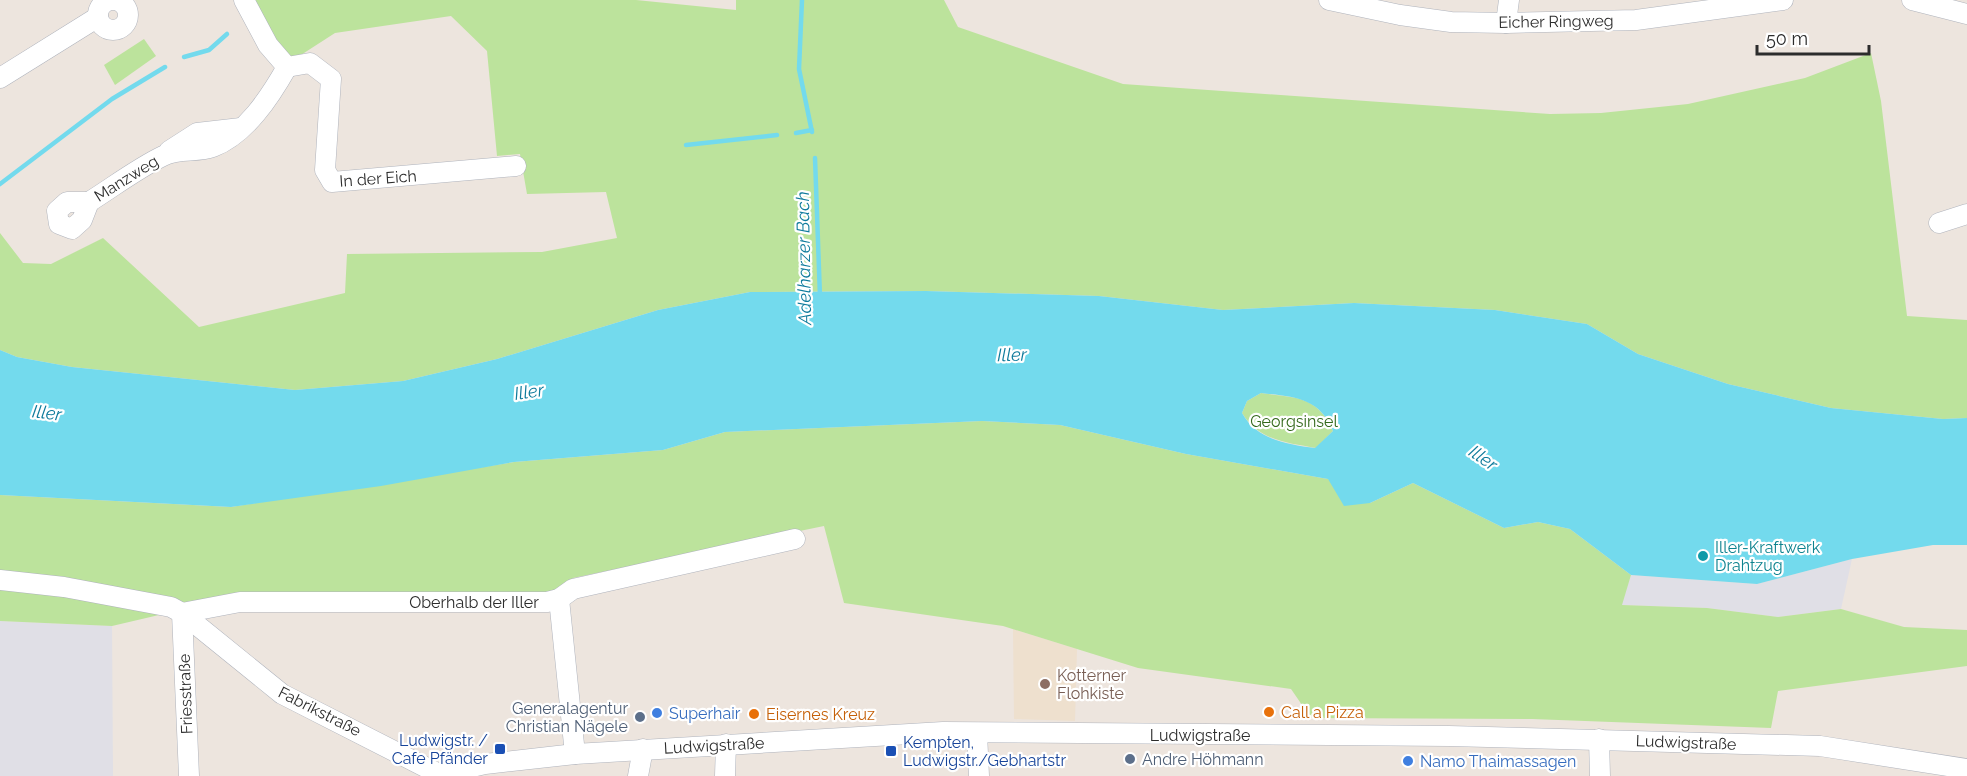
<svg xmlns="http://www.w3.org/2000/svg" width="1967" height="776" font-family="Raleway,sans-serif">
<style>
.industrial{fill:#e0dfe6}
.education{fill:#eee0ce}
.green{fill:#bce39c}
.water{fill:#73daed;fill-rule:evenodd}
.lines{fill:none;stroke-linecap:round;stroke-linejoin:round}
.stream{stroke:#73daed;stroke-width:4.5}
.minor-casing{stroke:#afb3bc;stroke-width:21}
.minor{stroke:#fff;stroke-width:20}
.culture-dot{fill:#0f9aa8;stroke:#fff;stroke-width:2}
.education-dot{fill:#8d6e63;stroke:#fff;stroke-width:2}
.food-dot{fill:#e8710a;stroke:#fff;stroke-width:2}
.shop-dot{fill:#3f7fe0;stroke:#fff;stroke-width:2}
.service-dot{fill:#5c6f8a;stroke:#fff;stroke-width:2}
.transit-dot{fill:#1a4fb4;stroke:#fff;stroke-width:2}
.labels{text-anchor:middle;stroke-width:4.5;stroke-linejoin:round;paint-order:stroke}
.street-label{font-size:16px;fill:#2c2c2c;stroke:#fff}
.park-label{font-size:16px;fill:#34691c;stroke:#fff}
.culture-label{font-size:16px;fill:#0d838f;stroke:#fff;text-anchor:start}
.education-label{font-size:16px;fill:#785e54;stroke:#fff;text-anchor:start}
.service-label{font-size:16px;fill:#4e5e75;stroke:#fff;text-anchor:end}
.food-label{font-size:16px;fill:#c56008;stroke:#fff;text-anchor:start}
.shop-label{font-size:16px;fill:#366cbe;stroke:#fff;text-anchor:start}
.transit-label{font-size:16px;fill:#164399;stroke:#fff;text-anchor:end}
.water-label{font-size:18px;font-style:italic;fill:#0f7b9c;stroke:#fff}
</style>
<rect width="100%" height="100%" fill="#ede5de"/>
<g class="industrial">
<polygon points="1852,559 1841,609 1778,617 1707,608 1621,605 1631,575 1757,584"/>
<polygon points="0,621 112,626 113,776 0,776"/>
</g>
<polygon class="education" points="1013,629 1077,649 1075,721 1014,719"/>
<g class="green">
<polygon points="248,0 636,0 736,10 736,0 944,0 958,27 1123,84 1550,114 1601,113 1688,104 1805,78 1871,53 1881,101 1907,316 1967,320 1967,418 1943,419 1831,408 1728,384 1638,354 1587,324 1495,310 1354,303 1223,310 1099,296 926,291 750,292 658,310 497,359 403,381 295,390 72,367 17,357 0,350 0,233 23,263 51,264 103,238 199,327 345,293 347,254 542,252 617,238 606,192 527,194 520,154 497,156 487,51 451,16 335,33 290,62"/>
<polygon points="144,39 156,56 115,85 104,65"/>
<path d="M 1261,393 C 1296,398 1317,395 1333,431 L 1316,448 C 1287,443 1258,440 1242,413 L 1247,401 Z"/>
<polygon points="982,421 1060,425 1186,454 1328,479 1370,503 1413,483 1504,528 1538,522 1570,529 1631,575 1622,605 1707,608 1778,617 1841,609 1904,627 1967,630 1967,666 1778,691 1771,728 1532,719 1311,718 1291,689 1138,668 1003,626 844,603 824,526 573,578 547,597 240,596 112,626 0,621 0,495 231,507 514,462 663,450 725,432"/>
</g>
<path class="water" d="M 926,291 L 1099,296 L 1223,310 L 1354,303 L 1495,310 L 1587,324 L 1638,354 L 1728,384 L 1831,408 L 1943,419 L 1967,418 L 1967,545 L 1933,545 L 1852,559 L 1757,584 L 1631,575 L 1570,529 L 1538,522 L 1504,528 L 1413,483 L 1370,503 L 1344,506 L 1328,479 L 1186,454 L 1060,425 L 982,421 L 725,432 L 663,450 L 514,462 L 381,486 L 231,507 L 0,495 L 0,350 L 17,357 L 72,367 L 295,390 L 403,381 L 497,359 L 658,310 L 750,292 ZM 1261,393 C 1294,397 1319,397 1333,431 L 1315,448 C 1287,444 1257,440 1242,413 L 1247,401 Z"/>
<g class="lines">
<g class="stream">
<polyline points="802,0 799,69 812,132"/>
<polyline points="184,57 209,50 227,34"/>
<polyline points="796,133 812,130"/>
<polyline points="686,145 777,135"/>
<polyline points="815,158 820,297"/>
<polyline points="0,184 112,99 165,67"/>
</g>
<defs>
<g id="minor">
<circle cx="113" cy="15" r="15"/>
<polyline points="244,0 268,45 287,67 310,63 331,79 325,170 332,182 516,166"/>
<polyline points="1329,0 1400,15 1451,22 1506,23 1636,20 1783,0"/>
<polyline points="1912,0 1967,14"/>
<polyline points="1506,23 1509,0"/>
<polyline points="0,78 98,17"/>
<polyline points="169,151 197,133 241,128"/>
<polygon points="67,202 89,202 82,220 72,229 59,224 57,211"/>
<path d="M 89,202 C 113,187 138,168 163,156 C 179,148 197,153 213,147 C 246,134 270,97 287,67"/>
<polyline points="1939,223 1967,214"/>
<polyline points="0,580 64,587 171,607 182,613 282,694 439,774"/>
<polyline points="559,599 575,754"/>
<polyline points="182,613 240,602 547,602 559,599 573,589 795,539"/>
<polyline points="182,613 189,776"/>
<polyline points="977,733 979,776"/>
<polyline points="1599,739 1600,776"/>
<polyline points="433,776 485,764 575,754 943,732 1449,736 1820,746 1967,769"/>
<polyline points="638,776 643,749"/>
<polyline points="725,776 726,744"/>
</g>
</defs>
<use href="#minor" class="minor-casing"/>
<use href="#minor" class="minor"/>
</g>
<circle class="culture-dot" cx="1703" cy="556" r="6"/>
<circle class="education-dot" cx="1045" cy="684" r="6"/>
<g class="food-dot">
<circle cx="1269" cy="712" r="6"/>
<circle cx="754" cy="714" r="6"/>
</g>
<g class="shop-dot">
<circle cx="657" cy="713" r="6"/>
<circle cx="1408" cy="761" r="6"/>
</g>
<g class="service-dot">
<circle cx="640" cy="717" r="6"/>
<circle cx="1130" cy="759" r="6"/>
</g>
<g class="transit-dot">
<rect x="494" y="743" width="12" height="12" rx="3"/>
<rect x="885" y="745" width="12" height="12" rx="3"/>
</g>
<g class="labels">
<g class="street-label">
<text transform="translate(1556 21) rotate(-1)" y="6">Eicher Ringweg</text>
<text transform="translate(126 178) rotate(-32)" y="6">Manzweg</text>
<text transform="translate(378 178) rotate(-4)" y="6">In der Eich</text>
<text x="474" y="608">Oberhalb der Iller</text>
<text transform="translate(185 694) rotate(-92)" y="6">Friesstraße</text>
<text transform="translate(320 711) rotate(27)" y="6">Fabrikstraße</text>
<text x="1200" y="741">Ludwigstraße</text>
<text transform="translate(1686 742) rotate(2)" y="6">Ludwigstraße</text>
<text transform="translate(714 745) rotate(-3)" y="6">Ludwigstraße</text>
</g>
<g class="park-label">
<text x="1294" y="427">Georgsinsel</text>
</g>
<g class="culture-label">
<text x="1715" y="553">Iller-Kraftwerk<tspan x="1715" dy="18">Drahtzug</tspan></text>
</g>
<g class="education-label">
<text x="1057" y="681">Kotterner<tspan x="1057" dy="18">Flohkiste</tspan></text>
</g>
<g class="service-label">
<text x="628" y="714">Generalagentur<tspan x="628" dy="18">Christian Nägele</tspan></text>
<text x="1142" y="765" text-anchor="start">Andre Höhmann</text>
</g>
<g class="food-label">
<text x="1281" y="718">Call a Pizza</text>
<text x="766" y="720">Eisernes Kreuz</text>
</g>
<g class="shop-label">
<text x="669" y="719">Superhair</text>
<text x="1420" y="767">Namo Thaimassagen</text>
</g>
<g class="transit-label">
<text x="488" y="746">Ludwigstr. /<tspan x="488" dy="18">Cafe Pfänder</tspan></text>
<text x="903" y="748" text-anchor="start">Kempten,<tspan x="903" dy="18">Ludwigstr./Gebhartstr</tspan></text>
</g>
<g class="water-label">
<text transform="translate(804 258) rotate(-91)" y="6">Adelharzer Bach</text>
<text transform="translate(1012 355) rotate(-1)" y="6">Iller</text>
<text transform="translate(529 392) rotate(-8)" y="6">Iller</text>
<text transform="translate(47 413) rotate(7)" y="6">Iller</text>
<text transform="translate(1483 458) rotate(35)" y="6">Iller</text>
</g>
</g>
<path d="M1757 45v9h112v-9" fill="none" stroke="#2c2c2c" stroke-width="3"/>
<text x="1766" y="45" font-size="18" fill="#2c2c2c" stroke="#ffffff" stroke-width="4.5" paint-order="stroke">50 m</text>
</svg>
